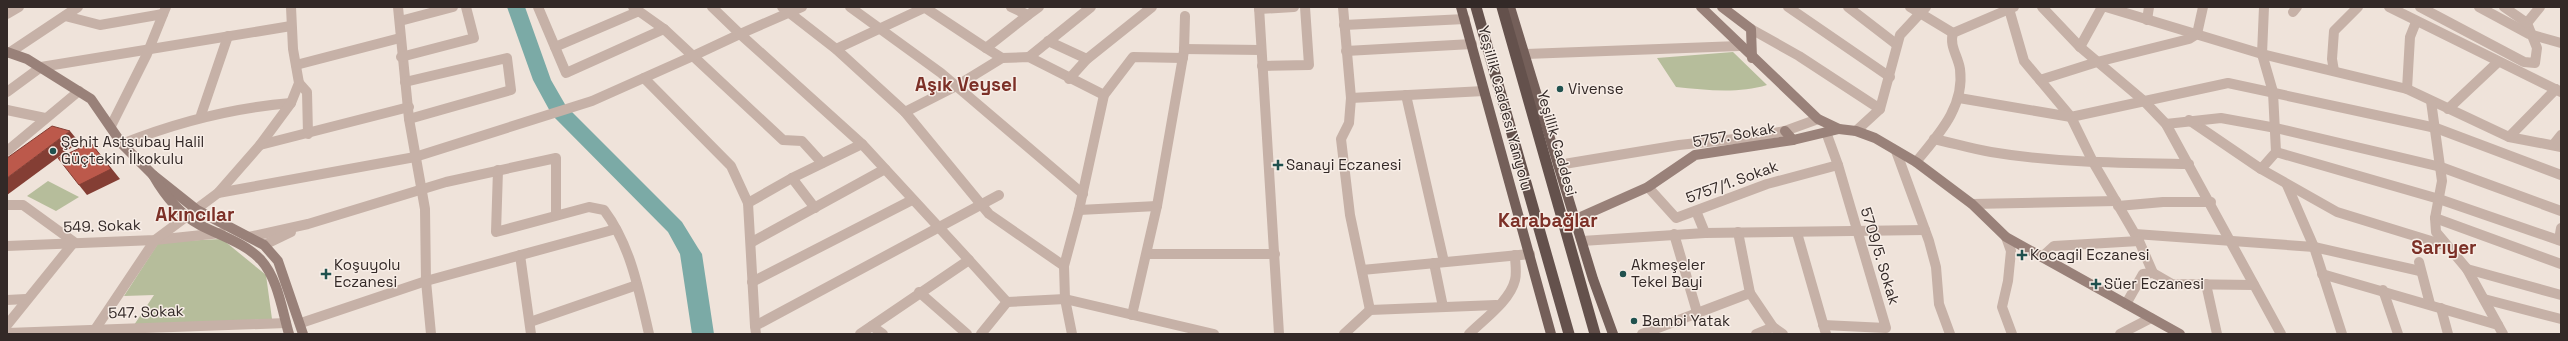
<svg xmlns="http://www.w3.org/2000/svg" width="2568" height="341" font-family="'Space Grotesk',sans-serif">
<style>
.green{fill:#b6bd9b}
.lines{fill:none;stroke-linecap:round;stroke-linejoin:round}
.river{fill:#7baaa6;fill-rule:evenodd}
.minor{stroke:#c6b1a7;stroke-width:10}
.tertiary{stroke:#c6b1a7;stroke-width:10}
.secondary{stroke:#998179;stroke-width:10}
.primary{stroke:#745f59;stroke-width:10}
.trunk{stroke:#64514c;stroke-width:11}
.shaded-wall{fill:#843e34}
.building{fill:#bc594b;stroke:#843e34}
.poi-dot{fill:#20514e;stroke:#f7ede6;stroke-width:1.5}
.labels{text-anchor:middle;stroke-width:3;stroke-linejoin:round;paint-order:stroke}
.poi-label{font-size:15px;fill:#332927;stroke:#f7ede6;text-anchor:start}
.street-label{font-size:15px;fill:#332927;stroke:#f7ede6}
.district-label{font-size:19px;font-weight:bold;fill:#7c3027;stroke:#f7ede6}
</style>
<rect width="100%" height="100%" fill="#efe3da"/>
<g class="green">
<path d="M 1733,52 L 1767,85 C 1738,94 1705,90 1676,87 L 1657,58 Z"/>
<polygon points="48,181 79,197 56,211 27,196"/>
<polygon points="222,239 266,275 272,319 134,325 154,295 124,296 159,242"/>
</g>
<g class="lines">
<polygon class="river" points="507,7 525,7 551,80 566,106 682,222 698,248 702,254 714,334 692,334 680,254 668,232 552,115 533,80"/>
<g class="minor">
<polyline points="398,7 409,119 425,209 426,281 431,334"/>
<polyline points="538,7 566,73 664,29"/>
<polyline points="712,7 740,34 693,56 783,140 802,141 822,163"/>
<polyline points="782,7 836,49 905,112"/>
<polyline points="802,7 740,34 862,144 969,260 860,334"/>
<polyline points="850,7 941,73 1083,194"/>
<polyline points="924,7 986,48 1028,15"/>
<polyline points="1011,7 1028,15 1039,7"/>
<polyline points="1259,7 1279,334"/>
<polyline points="1343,7 1351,98 1349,123 1341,139 1350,215 1370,310"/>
<polyline points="1788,7 1890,77"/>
<polyline points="1848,7 1896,44"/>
<polyline points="1910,7 1953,33"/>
<polyline points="2042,7 2080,47 2144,101 2166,124 2281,334"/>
<polyline points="2106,7 2262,54 2407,89 2509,137 2561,147"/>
<polyline points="2389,7 2561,92"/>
<polyline points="2420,7 2524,62 2535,63 2537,48 2527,23 2540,7"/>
<polyline points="2479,7 2529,34 2561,43"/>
<polyline points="2504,7 2527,23"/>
<polyline points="1259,9 1294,7"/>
<polyline points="2009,9 2024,61 2071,117 2093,162 2139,241 2153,273"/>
<polyline points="2293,12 2297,7"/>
<polyline points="7,14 19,7"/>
<polyline points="65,16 100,25 163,14"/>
<polyline points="2147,20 2149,7"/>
<polyline points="400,21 453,7"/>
<polyline points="1344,25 1465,19"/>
<polyline points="1751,29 1799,56 1880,109"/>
<polyline points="1048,41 1087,59"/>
<polyline points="555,47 637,12"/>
<polyline points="2080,47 2102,7"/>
<polyline points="986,48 1002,58 958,85 905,112 989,214 1064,266"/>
<polyline points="836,49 926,7"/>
<polyline points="1184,49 1261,50"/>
<polyline points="1346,51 1472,44"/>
<polyline points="9,53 78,7"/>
<polyline points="1526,54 1739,46"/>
<polyline points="401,57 474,38 466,7"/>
<polyline points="1029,57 1091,7"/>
<polyline points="1002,58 1029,57 1104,95"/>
<polyline points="296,65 400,38"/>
<polyline points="1262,66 1309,65 1305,7"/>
<polyline points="2334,71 2332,59 2334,31 2358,7"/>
<polyline points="644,78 731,166 748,203 755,326"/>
<polyline points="1069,79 1087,59 1152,7"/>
<polyline points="2040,80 2097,62 2189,39 2197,34 2203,7"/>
<polyline points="405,82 507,58 511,90 409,119"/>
<polyline points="299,83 307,92 308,134"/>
<polyline points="2407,89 2410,37 2416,22"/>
<polyline points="7,92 41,67 291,26"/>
<polyline points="1406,95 1444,262"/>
<polyline points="1351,98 1484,91"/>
<polyline points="1959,98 2071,117 2228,83 2436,128 2561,175"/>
<polyline points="2431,101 2442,181 2435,218 2436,232 2467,269 2503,334"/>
<polyline points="2448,109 2498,62"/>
<polyline points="7,110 45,118"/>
<polyline points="201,115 228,36"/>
<polyline points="2189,120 2261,169 2337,212 2444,245"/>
<polyline points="2166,124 2221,118 2276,128 2441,167 2561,211"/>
<polyline points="111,126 147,54 166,7"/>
<polyline points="1856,131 1880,109 1900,35 1926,7"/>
<polyline points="2509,137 2556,89"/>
<path d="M 1934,139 C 1953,143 1972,149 1991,152 C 2056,163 2123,163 2189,164"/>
<path d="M 122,144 C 177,122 232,108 291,103"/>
<polyline points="260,145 409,107"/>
<polyline points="2553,145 2561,135"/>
<polyline points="7,151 79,91"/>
<polyline points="1896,151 1929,241 1936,267 1939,304 1950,334"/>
<polyline points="2276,152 2439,199 2561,241"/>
<polyline points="1558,165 1679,145 1754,137 1785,131 1818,119"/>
<polyline points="2261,169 2276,152 2273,92 2262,54 2264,7"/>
<path d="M 498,170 L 496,232 L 589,207 L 604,210 C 631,246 639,291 649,334"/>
<polyline points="792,178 815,208"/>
<polyline points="2287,185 2314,247 2342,334"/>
<polyline points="1648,187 1676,218 1767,184 1838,165"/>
<polyline points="218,193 415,157 592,101 693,56 664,29 633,7"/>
<polyline points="748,203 792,178 862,144"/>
<polyline points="1972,204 2116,201"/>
<polyline points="7,205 23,205 74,242 7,325"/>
<polyline points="2118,206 2163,202 2211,202"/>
<polyline points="1079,210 1157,206"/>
<polyline points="1696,211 1705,233"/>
<polyline points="2435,218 2561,264"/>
<polyline points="1738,232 1750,293"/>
<polyline points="1797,233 1826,334"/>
<polyline points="1674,234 1697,312"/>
<polyline points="2135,234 2314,247 2420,271"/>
<polyline points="249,237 308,224 446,182 556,158 556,215"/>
<polyline points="2006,237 2011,251 2008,281 2002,307 2012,334"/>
<polyline points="2559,240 2561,228"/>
<polyline points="1582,241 1705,233 1925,230"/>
<polyline points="752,242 885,169"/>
<polyline points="264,245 291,232"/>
<polyline points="7,246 155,240 221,233"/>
<polyline points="1147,254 1275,254"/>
<polyline points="520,255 531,334"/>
<polyline points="2042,257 2054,246 2139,241"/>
<polyline points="969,260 1007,302 1065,299 1214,334"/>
<polyline points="2419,262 2430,304"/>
<polyline points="1434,263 1443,307"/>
<polyline points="2467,269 2561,295"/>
<polyline points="1362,270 1530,254"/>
<polyline points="2322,274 2498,325"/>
<polyline points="752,282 912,200"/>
<polyline points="2206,284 2217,334"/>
<polyline points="2383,290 2398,334"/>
<polyline points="919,292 967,334"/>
<polyline points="2484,299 2561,319"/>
<polyline points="7,300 26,299"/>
<polyline points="2126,304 2143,274 2153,273 2172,284 2254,285"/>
<polyline points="2441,308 2448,334"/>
<polyline points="1132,315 1157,206 1184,51 1185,16"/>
<polyline points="530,322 637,285"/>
<polyline points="301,323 426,281 616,229"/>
<polyline points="1823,325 1886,328 1838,165 1826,132"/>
<polyline points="872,326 883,334"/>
<polyline points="7,333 286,323"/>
<polyline points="92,334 155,240 218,193 260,145 291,103 299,83 293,49 291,7"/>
<polyline points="756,334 755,326 999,195"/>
<polyline points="981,334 1007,302"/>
<polyline points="1072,334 1065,299 1064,266 1079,210 1104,95 1133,57 1183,58"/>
<polyline points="1344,334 1370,310 1496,305"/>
<path d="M 1469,334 C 1484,319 1510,301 1515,280 C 1517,272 1515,263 1515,255"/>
<polyline points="1642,334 1750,293 1773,327 1783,334"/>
<polyline points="1756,334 1773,327"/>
<polyline points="2120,334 2151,318"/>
</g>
<path class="tertiary" d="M 1916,162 C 1938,135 1965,107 1960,69 C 1958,56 1949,46 1953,33 L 2014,7"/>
<g class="secondary">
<polyline points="1701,7 1818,119 1839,129 1856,131 1875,138 1916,162 1972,204 2006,237 2180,334"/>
<polyline points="1722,7 1751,29 1752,58"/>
<polyline points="7,52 27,59 91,99 122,144 153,175 197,210 264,245 278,261 303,334"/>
<polyline points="1785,131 1793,140"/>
<path d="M 153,175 C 165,196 179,214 200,225 C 221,236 245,243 261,260 C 278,279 282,310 289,334"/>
<polyline points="1576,219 1648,187 1695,155 1793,140 1839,129"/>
</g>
<g class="primary">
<polyline points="1461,7 1551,334"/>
<polyline points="1510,7 1593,279 1613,334"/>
</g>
<g class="trunk">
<polyline points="1476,7 1569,334"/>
<polyline points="1502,7 1595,334"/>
</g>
</g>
<g class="shaded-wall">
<polygon points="70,131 79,142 7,195 7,178"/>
<polygon points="91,143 120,179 87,195 79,185"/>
</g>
<g class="building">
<polygon points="52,126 70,131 7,178 7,158"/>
<polygon points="91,143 111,169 79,185 58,158"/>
</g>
<g class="poi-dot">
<circle cx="1560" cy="89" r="4"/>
<circle cx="53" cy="151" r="4"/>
<path d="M1276 159h4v4h4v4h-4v4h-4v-4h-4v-4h4z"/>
<path d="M2020 249h4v4h4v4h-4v4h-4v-4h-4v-4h4z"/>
<path d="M324 268h4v4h4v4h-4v4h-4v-4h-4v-4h4z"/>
<circle cx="1623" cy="274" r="4"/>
<path d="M2094 278h4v4h4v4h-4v4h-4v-4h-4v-4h4z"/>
<circle cx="1634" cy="321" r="4"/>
</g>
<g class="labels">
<g class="poi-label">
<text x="1568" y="94">Vivense</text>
<text x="61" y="147">Şehit Astsubay Halil<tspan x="61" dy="17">Güçtekin İlkokulu</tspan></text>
<text x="1286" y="170">Sanayi Eczanesi</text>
<text x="2030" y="260">Kocagil Eczanesi</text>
<text x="334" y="270">Koşuyolu<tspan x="334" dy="17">Eczanesi</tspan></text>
<text x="1631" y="270">Akmeşeler<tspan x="1631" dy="17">Tekel Bayi</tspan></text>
<text x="2104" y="289">Süer Eczanesi</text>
<text x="1642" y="326">Bambi Yatak</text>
</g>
<g class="street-label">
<text transform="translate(1505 108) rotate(75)" y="5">Yeşillik Caddesi Yanyolu</text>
<text transform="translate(1734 135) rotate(-10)" y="5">5757. Sokak</text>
<text transform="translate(1557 143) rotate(74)" y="5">Yeşillik Caddesi</text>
<text transform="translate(1732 182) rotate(-20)" y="5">5757/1. Sokak</text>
<text transform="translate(102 226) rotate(-2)" y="5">549. Sokak</text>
<text transform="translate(1880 256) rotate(73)" y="5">5709/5. Sokak</text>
<text transform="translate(146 312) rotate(-2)" y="5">547. Sokak</text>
</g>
<g class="district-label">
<text x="966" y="91">Aşık Veysel</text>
<text x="195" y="221">Akıncılar</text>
<text x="1548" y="227">Karabağlar</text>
<text x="2444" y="254">Sarıyer</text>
</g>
</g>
<rect width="2568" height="341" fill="none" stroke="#332927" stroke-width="16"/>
</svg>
